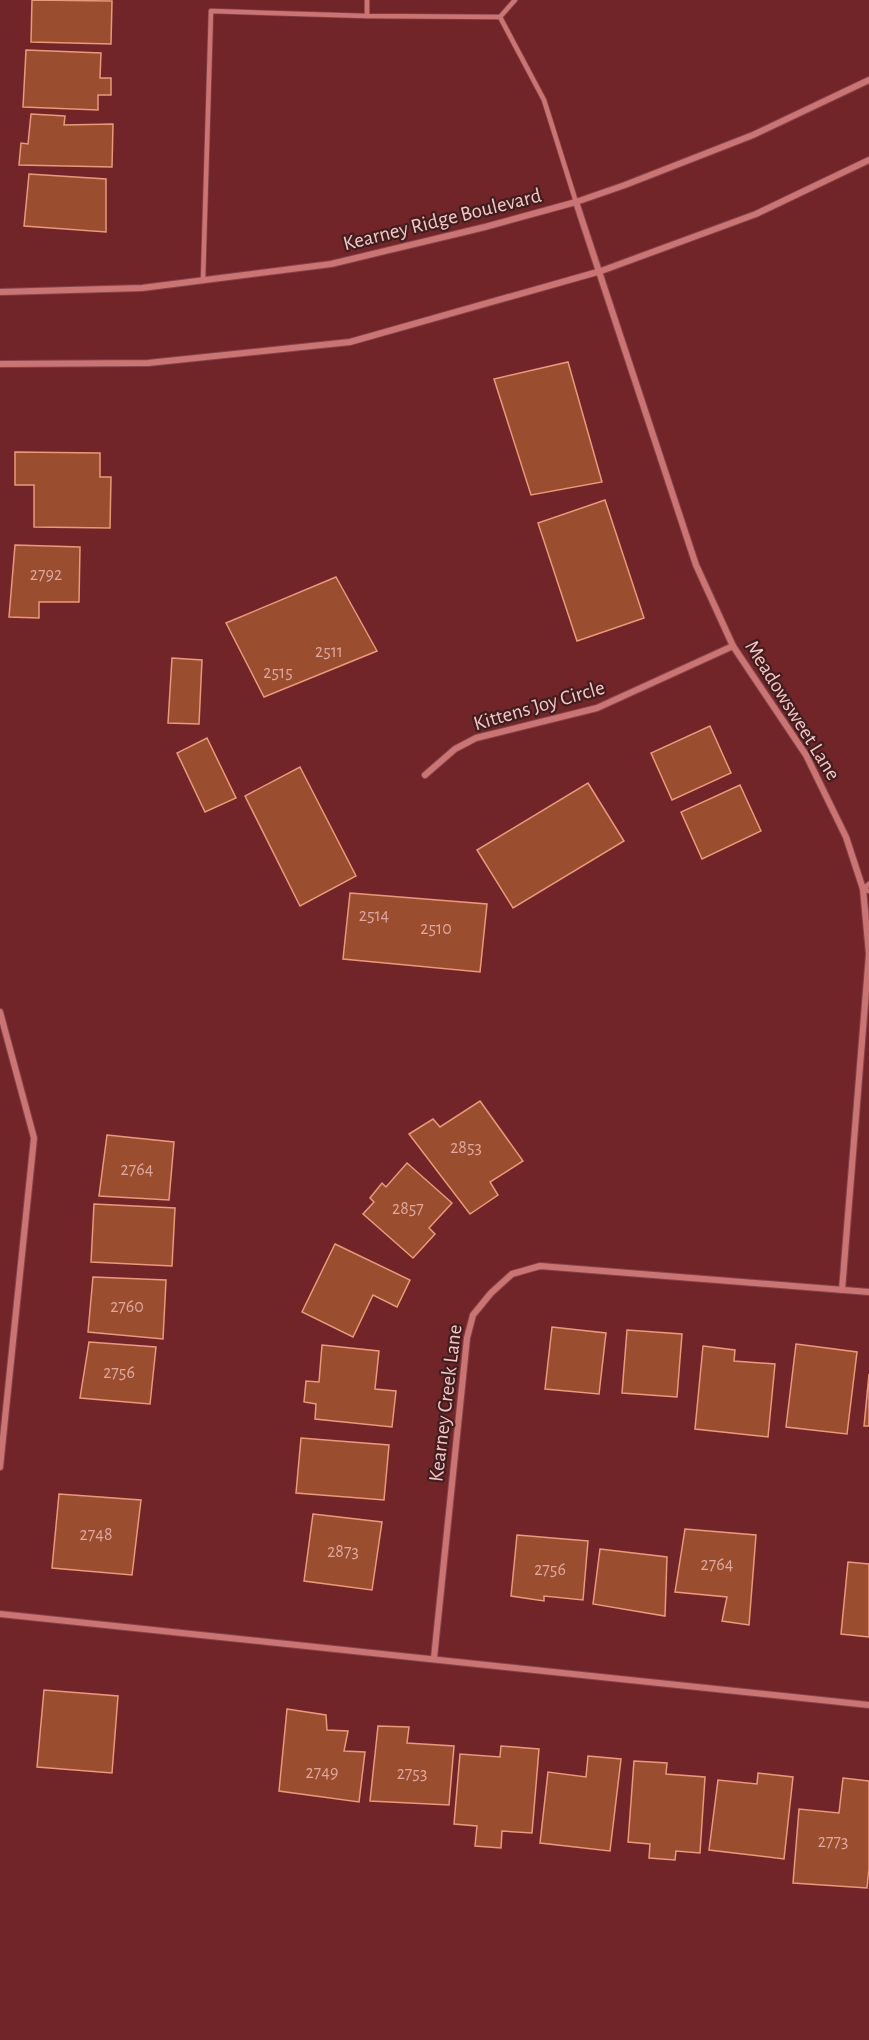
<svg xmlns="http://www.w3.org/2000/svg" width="869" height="2040" font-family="'Alegreya Sans',sans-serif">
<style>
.building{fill:#9b4d30;stroke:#ea997b;stroke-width:1.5}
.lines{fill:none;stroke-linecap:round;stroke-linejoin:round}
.lane-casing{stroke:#86434a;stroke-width:6}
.street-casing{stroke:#86434a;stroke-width:8}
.lane{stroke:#ca7574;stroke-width:4.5}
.street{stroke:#ca7574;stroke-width:6}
.labels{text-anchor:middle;stroke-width:4.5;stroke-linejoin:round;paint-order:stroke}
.number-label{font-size:18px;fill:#dea89f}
.street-label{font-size:21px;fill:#f5c6c4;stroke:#401d1e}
</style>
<rect width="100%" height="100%" fill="#712529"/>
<g class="building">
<polygon points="32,0 112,1 111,44 31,42"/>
<polygon points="26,50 101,53 100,78 111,78 111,95 98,95 98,110 23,107"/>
<polygon points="31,114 65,116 64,125 113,124 112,167 19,165 21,143 28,144"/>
<polygon points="29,174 106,179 106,232 24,226"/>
<polygon points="568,362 602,482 531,495 494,379"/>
<polygon points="15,452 100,453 100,477 111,477 110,528 34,527 34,485 15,485"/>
<polygon points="605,500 644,618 577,641 538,523"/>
<polygon points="15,545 80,547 79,602 39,602 39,618 9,617"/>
<polygon points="336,577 377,651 264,697 226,623"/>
<polygon points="172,658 202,660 199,724 168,723"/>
<polygon points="710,726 731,773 672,800 651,753"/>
<polygon points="207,738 236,798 205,812 177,753"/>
<polygon points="300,767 356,876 300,906 245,796"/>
<polygon points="588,783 624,841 513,908 477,850"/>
<polygon points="740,785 761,831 702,859 681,812"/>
<polygon points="350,893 487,904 480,972 343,959"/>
<polygon points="480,1101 523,1161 490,1182 498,1195 470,1214 409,1134 433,1119 440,1127"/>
<polygon points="107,1135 174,1142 169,1200 99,1196"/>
<polygon points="407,1163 452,1203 429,1228 435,1234 413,1258 363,1214 374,1202 370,1198 382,1183 386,1187"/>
<polygon points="94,1204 175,1208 172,1266 91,1262"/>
<polygon points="335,1244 410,1280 397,1307 373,1295 353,1337 302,1312"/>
<polygon points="93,1277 166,1280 163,1339 88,1332"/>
<polygon points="552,1327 606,1333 599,1394 545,1389"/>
<polygon points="627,1330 682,1334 677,1397 622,1393"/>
<polygon points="89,1342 156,1347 150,1404 80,1398"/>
<polygon points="796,1344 857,1352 847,1434 786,1427"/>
<polygon points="322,1345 379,1351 375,1389 396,1391 392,1427 315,1419 316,1404 304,1402 306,1381 319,1382"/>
<polygon points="703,1346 735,1350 734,1361 775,1364 768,1437 695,1429"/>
<polygon points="869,1374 869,1426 864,1426"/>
<polygon points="301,1438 389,1445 384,1500 296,1493"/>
<polygon points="59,1494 141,1500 132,1575 52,1568"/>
<polygon points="313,1514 382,1522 372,1590 304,1581"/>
<polygon points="685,1529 756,1535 749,1625 722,1621 727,1597 675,1592"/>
<polygon points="517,1535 588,1541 583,1600 544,1596 544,1601 511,1596"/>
<polygon points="600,1549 667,1557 665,1616 593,1604"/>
<polygon points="848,1562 869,1564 869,1637 841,1634"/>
<polygon points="44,1690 118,1696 112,1773 37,1767"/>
<polygon points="287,1709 326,1715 327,1730 348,1731 344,1751 365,1752 359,1802 279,1791"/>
<polygon points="378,1726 409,1727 407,1743 454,1746 449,1805 370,1801"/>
<polygon points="501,1746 539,1749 532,1833 502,1831 501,1848 475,1846 477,1826 454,1824 460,1754 500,1757"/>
<polygon points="588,1756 621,1759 610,1851 540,1843 548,1772 586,1777"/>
<polygon points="634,1761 667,1763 666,1774 705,1777 700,1853 676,1851 675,1860 649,1858 650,1844 628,1842"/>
<polygon points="758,1773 793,1777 784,1859 709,1850 718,1780 757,1784"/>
<polygon points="843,1778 869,1781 869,1868 867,1888 793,1883 799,1809 839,1813"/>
</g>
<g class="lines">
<defs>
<g id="lane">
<polyline points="515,0 500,17 544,100 576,202"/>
<polyline points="367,16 367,0"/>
<polyline points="203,280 211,11 367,16 500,17"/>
<polyline points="869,884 863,889 869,891"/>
</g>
<g id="street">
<polyline points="576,202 696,565 733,646 806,755 846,837 863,889 869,954 842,1290"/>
<polyline points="0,292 142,288 331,264 485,227 576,202 625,185 753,135 869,80"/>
<polyline points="0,364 148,363 350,342 601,271 756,214 869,160"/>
<polyline points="425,775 455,749 476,738 597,708 733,646"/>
<polyline points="0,1012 34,1138 0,1467"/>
<polyline points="0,1614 869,1705"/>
<polyline points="434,1658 467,1338 473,1315 491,1293 512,1274 540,1266 869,1292"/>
</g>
</defs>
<use href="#lane" class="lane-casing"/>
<use href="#street" class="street-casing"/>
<use href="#lane" class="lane"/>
<use href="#street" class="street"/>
</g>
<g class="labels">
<g class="number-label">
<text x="46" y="580">2792</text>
<text x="329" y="657">2511</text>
<text x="278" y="678">2515</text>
<text x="374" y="921">2514</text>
<text x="436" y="934">2510</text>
<text x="466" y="1153">2853</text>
<text x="137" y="1175">2764</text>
<text x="408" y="1214">2857</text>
<text x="127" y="1312">2760</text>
<text x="119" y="1378">2756</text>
<text x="96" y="1540">2748</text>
<text x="343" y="1557">2873</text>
<text x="717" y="1570">2764</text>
<text x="550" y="1575">2756</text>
<text x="322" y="1778">2749</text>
<text x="412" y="1779">2753</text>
<text x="833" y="1847">2773</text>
</g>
<g class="street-label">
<text transform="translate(442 219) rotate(-14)" y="7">Kearney Ridge Boulevard</text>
<text transform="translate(539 705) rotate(-16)" y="7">Kittens Joy Circle</text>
<text transform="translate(793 710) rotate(58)" y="7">Meadowsweet Lane</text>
<text transform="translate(445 1403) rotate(-83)" y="7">Kearney Creek Lane</text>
</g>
</g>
</svg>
